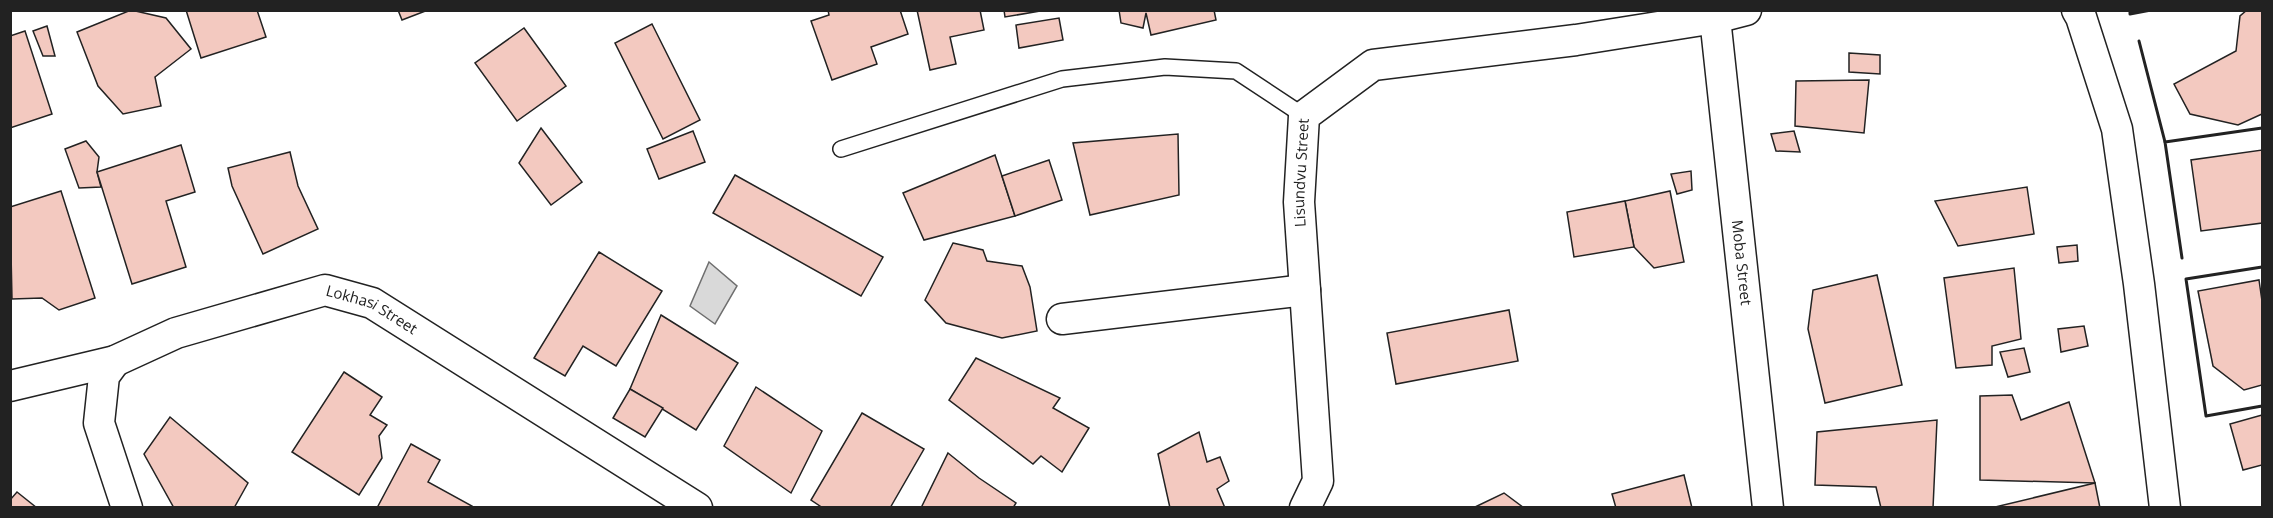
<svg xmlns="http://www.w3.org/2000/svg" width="2273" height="518" font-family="'Open Sans',sans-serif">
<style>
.water{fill:#d9d9d9;stroke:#6f6f6f;stroke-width:1.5}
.building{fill:#f3c9c0;stroke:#222;stroke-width:1.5}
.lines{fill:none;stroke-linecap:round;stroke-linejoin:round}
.lane-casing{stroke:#222;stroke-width:18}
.street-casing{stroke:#222;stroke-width:33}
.lane{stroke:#fff;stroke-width:15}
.street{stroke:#fff;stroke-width:30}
.wall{stroke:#222;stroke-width:3}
.labels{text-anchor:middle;stroke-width:4.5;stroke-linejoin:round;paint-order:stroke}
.street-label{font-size:15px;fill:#222;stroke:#fff}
</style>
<rect width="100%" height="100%" fill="#fff"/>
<polygon class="water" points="709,262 737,286 715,324 690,306"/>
<g class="building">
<polygon points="131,10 166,18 191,49 155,77 161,106 123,114 98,86 77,32"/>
<polygon points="186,10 257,10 266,37 201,58"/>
<polygon points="398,10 428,10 402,20"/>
<polygon points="828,10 900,10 908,34 871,47 877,64 832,80 811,21 829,15"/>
<polygon points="917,10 980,10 984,30 950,37 956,64 930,70"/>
<polygon points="1004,10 1046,10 1005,17"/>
<polygon points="1119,10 1214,10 1216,20 1151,35 1146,13 1143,28 1121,23"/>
<polygon points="2247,10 2262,10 2262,114 2238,125 2190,114 2174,84 2236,51 2240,16"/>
<polygon points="1059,18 1063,40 1019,48 1016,25"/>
<polygon points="652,24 700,120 663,139 615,43"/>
<polygon points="47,26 55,56 43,56 33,31"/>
<polygon points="524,28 566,86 517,121 475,63"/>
<polygon points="25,31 52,114 10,128 10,36"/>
<polygon points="1849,53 1880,55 1880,74 1849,72"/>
<polygon points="1869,80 1864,133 1795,126 1796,81"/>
<polygon points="541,128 582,182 551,205 519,163"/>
<polygon points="693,131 705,162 659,179 647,149"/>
<polygon points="1794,131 1800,152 1776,151 1771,134"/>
<polygon points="1178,134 1179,195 1090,215 1073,143"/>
<polygon points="86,141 99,157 97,172 101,187 79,188 65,149"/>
<polygon points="181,145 195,192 166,201 186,267 132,284 97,172"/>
<polygon points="2262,150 2262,223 2201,231 2191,160"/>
<polygon points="290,152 298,186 318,229 263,254 232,186 228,168"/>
<polygon points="995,155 1015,216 924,240 903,193"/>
<polygon points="1049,160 1062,200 1015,216 1002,176"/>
<polygon points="1691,171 1692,190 1677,194 1671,174"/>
<polygon points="735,175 883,257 861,296 713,213"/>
<polygon points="2027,187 2034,234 1958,246 1935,201"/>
<polygon points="61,191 95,298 59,310 42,298 12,299 10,207"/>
<polygon points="1670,191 1684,262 1654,268 1634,247 1625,201"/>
<polygon points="1625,201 1634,247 1574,257 1567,212"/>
<polygon points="953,243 983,250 987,261 1022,266 1030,287 1037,331 1002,338 946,323 925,300"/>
<polygon points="2077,245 2078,261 2059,263 2057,247"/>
<polygon points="599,252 662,291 616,366 583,346 565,376 534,358"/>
<polygon points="2014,268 2021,339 1992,346 1992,365 1956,368 1944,278"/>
<polygon points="1877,275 1902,385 1825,403 1808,329 1813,290"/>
<polygon points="2259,280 2262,301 2262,385 2244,390 2213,366 2198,291"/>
<polygon points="1509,310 1518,361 1396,384 1387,333"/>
<polygon points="661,315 738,363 696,430 630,389"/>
<polygon points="2084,326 2088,346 2061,352 2058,329"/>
<polygon points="2024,348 2030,372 2008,377 2000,352"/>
<polygon points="976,358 1060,398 1053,408 1089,428 1062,472 1041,456 1033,464 949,400"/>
<polygon points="344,372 382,397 370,415 387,425 379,436 382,458 359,495 292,452"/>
<polygon points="756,387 822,431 791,493 724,446"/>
<polygon points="630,389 663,408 645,437 613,418"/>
<polygon points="2012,395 2021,420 2069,402 2095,483 1980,480 1980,396"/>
<polygon points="862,413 924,449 890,508 823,508 811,500"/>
<polygon points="2262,415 2262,465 2243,470 2230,424"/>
<polygon points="170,417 248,483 234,508 174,508 144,454"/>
<polygon points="1937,420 1933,508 1881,508 1876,487 1815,485 1817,432"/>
<polygon points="1199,432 1207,462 1220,457 1229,481 1217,489 1225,508 1170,508 1158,454"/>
<polygon points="411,444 440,460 428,482 472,506 471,508 377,508"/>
<polygon points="948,453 979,478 1016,503 1013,508 921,508"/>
<polygon points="1684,475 1692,508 1616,508 1612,494"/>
<polygon points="2095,483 2100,508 1991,508"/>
<polygon points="17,492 37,508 10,508 10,500"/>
<polygon points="1504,493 1524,508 1473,508"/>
</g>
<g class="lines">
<defs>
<polyline id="lane" points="841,149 1062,79 1165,67 1236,71 1304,116"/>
<g id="street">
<polyline points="2077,10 2081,17 2117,129 2139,284 2165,508"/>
<path id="s1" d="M 1715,18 L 1768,508"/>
<polyline points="1062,319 1305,290"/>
<polyline points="115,361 104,376 99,423 127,508"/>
<path id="s2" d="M 10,386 L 115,361 L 176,333 L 325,290 L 372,303 L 697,508"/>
<path id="s3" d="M 1305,508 L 1318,481 L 1299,202 L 1304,116 L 1373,65 L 1576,40 L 1715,18 L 1746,10"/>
</g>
</defs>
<use href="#lane" class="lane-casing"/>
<use href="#street" class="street-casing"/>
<use href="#lane" class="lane"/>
<use href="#street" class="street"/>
<g class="wall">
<polyline points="2130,10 2130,14 2151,10"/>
<polyline points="2139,41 2165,142"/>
<polyline points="2182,258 2165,142 2262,128"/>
<polyline points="2262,267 2186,279 2206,416 2262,406"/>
</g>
</g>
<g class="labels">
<g class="street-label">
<text dy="5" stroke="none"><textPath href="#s3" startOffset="339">Lisundvu Street</textPath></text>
<text dy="5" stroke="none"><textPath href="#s1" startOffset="246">Moba Street</textPath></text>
<text dy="5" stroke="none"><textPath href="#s2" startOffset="381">Lokhasi Street</textPath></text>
</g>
</g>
<rect width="2273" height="518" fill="none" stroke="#222222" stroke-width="24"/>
</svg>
